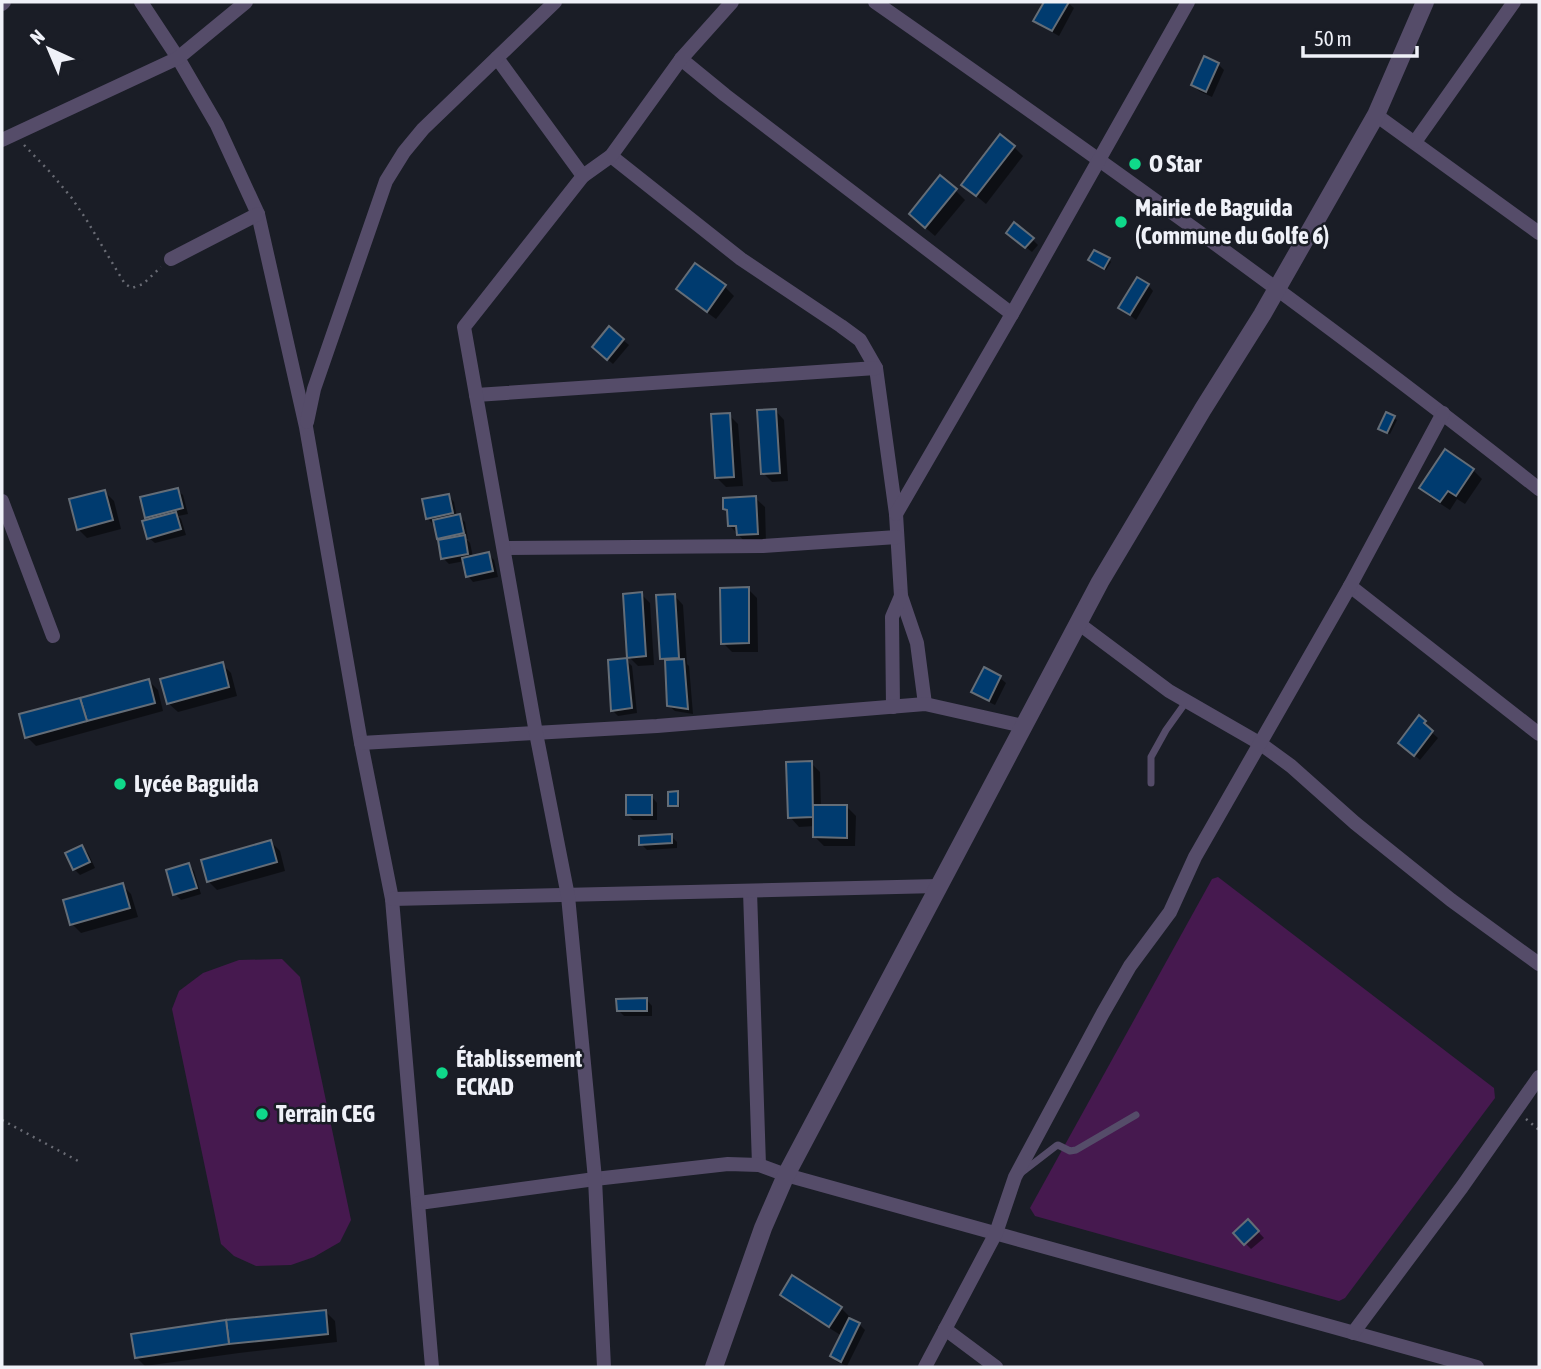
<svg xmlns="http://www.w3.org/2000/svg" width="1541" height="1369" font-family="'Asap Condensed',sans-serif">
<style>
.green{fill:#46194f}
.shadow{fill:#0007}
.building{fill:#003b6f;stroke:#646d77;stroke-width:2}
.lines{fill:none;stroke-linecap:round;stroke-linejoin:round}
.path{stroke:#696b74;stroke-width:2.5;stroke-dasharray:2 5;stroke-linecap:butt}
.service{stroke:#554c69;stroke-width:7}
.minor{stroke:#554c69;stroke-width:14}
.tertiary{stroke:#554c69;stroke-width:18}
.poi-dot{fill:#0fd98a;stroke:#1a1d26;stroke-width:2.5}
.labels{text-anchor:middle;stroke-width:5;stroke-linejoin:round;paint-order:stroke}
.poi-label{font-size:24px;font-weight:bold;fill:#eff1f8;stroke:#1a1d26;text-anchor:start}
</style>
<rect width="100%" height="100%" fill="#1a1d26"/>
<g class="green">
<polygon points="1218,877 1494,1088 1495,1098 1345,1298 1339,1301 1035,1216 1030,1208 1212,879"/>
<polygon points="282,959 300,977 351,1220 340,1242 314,1257 291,1265 256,1266 234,1256 221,1244 172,1009 179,991 203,973 239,960"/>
</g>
<g class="shadow">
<polygon points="1046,2 1067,2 1074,8 1059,36 1041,26 1036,21"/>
<polygon points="1218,64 1224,70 1212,97 1199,91 1193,85"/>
<polygon points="1014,147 1023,156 986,204 963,185"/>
<polygon points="956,191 965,200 935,236 920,223"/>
<polygon points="1014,238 1032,239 1038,245 1032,252"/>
<polygon points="1109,259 1111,262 1106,270 1090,260"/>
<polygon points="1148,285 1153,291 1136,320 1121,308"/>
<polygon points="725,287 734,296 716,319 687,298 678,289"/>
<polygon points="623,340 629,345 613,364 600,353"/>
<polygon points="775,410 784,420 788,481 772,482 763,473"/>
<polygon points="729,415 738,424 743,486 726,487 717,478"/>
<polygon points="1394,418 1397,420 1390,434 1382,431"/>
<polygon points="1473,470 1482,479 1465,504 1457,499 1450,510 1430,497 1421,488"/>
<polygon points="177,490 183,495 188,514 178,516 181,519 186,535 155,543 149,538 150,521 146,517"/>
<polygon points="105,492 114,501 121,529 87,538 78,529"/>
<polygon points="449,496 454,502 457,517 459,516 465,522 468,539 466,539 470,543 473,557 488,554 494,560 498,577 473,582 468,576 465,561 449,564 443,558 442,541 438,538 436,523 433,524 427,518"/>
<polygon points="755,498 765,507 766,543 747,544 730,526 729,513 725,509"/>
<polygon points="748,589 757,598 758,652 732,652 723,643"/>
<polygon points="641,594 650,603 654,665 638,666 629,657"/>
<polygon points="674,595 683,605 687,664 689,666 693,714 675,711 669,706 667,663 662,658"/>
<polygon points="626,660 632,666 637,713 618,716 612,710"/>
<polygon points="222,664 231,673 237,696 178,712 168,703"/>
<polygon points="985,670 1000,678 1006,683 995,705 979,697 973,691"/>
<polygon points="149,681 158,690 163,711 36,746 27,737"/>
<polygon points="1425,722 1430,728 1429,730 1438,738 1420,760 1406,748"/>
<polygon points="811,763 820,772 821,807 846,806 856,816 855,846 824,846 815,837 815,826 799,827 790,817"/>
<polygon points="677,793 679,796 680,807 672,807 670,805"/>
<polygon points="652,797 657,803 657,820 633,820 627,814"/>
<polygon points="671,836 677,842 677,848 647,850 641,844"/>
<polygon points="271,842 280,851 285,871 217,890 208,881"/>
<polygon points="82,847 88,853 95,868 80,875 74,869"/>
<polygon points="189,865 194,871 201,894 181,900 175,894"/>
<polygon points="122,885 131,894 138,917 81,933 72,924"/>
<polygon points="647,1000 652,1006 652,1016 624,1016 618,1010"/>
<polygon points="1248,1221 1264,1238 1251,1249 1235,1233"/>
<polygon points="782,1295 841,1308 850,1317 849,1319 859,1324 865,1330 847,1366 837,1362 832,1356 842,1336 791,1304"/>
<polygon points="325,1311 335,1321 337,1342 239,1353 145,1366 136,1357"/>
</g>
<g class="building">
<polygon points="1044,2 1069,2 1052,31 1033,21"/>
<polygon points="1204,56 1219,63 1206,92 1191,85"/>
<polygon points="1000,134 1015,146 976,196 961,185"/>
<polygon points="940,175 957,189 925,228 909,214"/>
<polygon points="1014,222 1034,238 1025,248 1006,233"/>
<polygon points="1094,250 1110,258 1104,269 1088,260"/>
<polygon points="695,263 726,285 707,312 676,289"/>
<polygon points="1137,277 1149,284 1130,315 1118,308"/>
<polygon points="609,326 624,339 607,360 592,347"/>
<polygon points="776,409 780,473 761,474 757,410"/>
<polygon points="1386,412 1395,416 1387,433 1378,429"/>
<polygon points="730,413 734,477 715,478 711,414"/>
<polygon points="1445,449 1474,469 1456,496 1448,491 1440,502 1419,488"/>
<polygon points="178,488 183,508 145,518 140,497"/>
<polygon points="105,490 113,520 77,530 69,499"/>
<polygon points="449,494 453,513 426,519 422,499"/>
<polygon points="756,496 758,534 737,535 736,526 728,526 727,510 723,509 723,498"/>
<polygon points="176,512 181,529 147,539 142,521"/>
<polygon points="460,514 464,533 437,539 433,520"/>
<polygon points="465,535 468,554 441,559 438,540"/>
<polygon points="489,552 493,571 466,577 462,558"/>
<polygon points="749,587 749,643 721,644 720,588"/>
<polygon points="642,592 646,656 627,658 623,594"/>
<polygon points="675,594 679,658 660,659 656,595"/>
<polygon points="627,658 632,708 611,711 608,660"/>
<polygon points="684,659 688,709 667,706 665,660"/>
<polygon points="223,662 229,687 167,704 160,679"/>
<polygon points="984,667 1001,676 989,701 971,692"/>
<polygon points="149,679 155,703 87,721 80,698"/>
<polygon points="80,698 87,721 25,738 19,714"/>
<polygon points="1419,715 1426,721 1424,723 1433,731 1414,756 1398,743"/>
<polygon points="812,761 813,817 788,818 786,762"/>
<polygon points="678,791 678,806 668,806 668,792"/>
<rect x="626" y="795" width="26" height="20"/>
<polygon points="813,805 847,805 847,838 813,837"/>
<polygon points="672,834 672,843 639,845 639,836"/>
<polygon points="271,840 277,862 207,882 201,860"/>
<polygon points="82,845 90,862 73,870 65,853"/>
<polygon points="189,863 197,888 173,895 166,870"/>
<polygon points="123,883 130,908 70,925 63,900"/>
<polygon points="647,998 647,1011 617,1011 616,999"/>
<polygon points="1248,1219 1259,1231 1244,1245 1233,1233"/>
<polygon points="792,1275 842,1307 829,1327 780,1295"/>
<polygon points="326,1310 328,1334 229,1344 226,1320"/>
<polygon points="849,1318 860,1323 841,1362 830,1356"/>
<polygon points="226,1320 229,1344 135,1358 131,1334"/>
</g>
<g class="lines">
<g class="path">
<polyline points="24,145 49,171 71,197 86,219 125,284 132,288 143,284 161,267"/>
<polyline points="1526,1119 1539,1130"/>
<polyline points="2,1120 80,1162"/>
</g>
<g class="service">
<polyline points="1151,783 1151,757 1166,730 1186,702"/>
<polyline points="1021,1173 1056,1146 1058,1145 1070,1151 1076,1150 1136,1115"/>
</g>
<g class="minor">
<polyline points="141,2 178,58 217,125 258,214 306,427 361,743 392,899 432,1367"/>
<path d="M 875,2 C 1100,159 1324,319 1539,489"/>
<polyline points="2,4 4,2"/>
<polyline points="497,58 583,176"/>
<polyline points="681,59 725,95 1012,314"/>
<polyline points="1376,115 1539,233"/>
<polyline points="2,140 178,58 246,2"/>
<polyline points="1415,142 1514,2"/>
<polyline points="611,156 741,259 841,326 860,340 876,368 896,514 901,596 917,643 925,704"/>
<polyline points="171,259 258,214"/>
<polyline points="476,395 876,368"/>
<polyline points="307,422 314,389 386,181 404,152 423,129 555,2"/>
<polyline points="2,501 53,636"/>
<polyline points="896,514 1012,314 1188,2"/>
<polyline points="504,548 763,546 897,537"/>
<polyline points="1350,586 1539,734"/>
<polyline points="1078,623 1169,691 1261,744 1291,766 1355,823 1451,900 1539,964"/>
<polyline points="893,707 892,617 901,596"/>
<polyline points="361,743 657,726 925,704 1023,726"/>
<polyline points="750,891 759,1165"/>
<polyline points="392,899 938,886"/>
<polyline points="419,1203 595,1179 728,1164 759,1165 786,1175 1477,1367"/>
<polyline points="945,1329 996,1367"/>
<polyline points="1353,1333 1462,1187 1539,1077"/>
<polyline points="604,1367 595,1179 568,896 536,733 464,327 583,176 611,156 681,59 732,2"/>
<polyline points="925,1367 996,1233 1015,1177 1103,1013 1130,966 1170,912 1195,857 1350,586 1443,413"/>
</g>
<polyline class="tertiary" points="714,1367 763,1228 786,1175 1100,582 1203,409 1262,315 1376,115 1425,2"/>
</g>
<g class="poi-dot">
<circle cx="1135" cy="164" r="7"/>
<circle cx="1121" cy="222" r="7"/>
<circle cx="120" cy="784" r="7"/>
<circle cx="442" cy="1073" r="7"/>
<circle cx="262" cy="1114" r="7"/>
</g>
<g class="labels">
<g class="poi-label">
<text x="1149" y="172">O Star</text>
<text x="1135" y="216">Mairie de Baguida<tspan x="1135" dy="28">(Commune du Golfe 6)</tspan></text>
<text x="134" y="792">Lycée Baguida</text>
<text x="456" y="1067">Établissement<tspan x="456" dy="28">ECKAD</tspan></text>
<text x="276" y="1122">Terrain CEG</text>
</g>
</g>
<rect width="1541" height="1369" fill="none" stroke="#eff1f8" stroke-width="7"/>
<g transform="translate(49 49) rotate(316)" stroke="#1a1d26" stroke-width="5" paint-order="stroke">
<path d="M0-5L12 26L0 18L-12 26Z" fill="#eff1f8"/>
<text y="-10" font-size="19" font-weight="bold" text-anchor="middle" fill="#eff1f8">N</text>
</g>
<path d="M1303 46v10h114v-10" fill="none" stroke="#eff1f8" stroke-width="3.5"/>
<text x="1314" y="46" font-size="21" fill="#eff1f8" stroke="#1a1d26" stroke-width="5" paint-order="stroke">50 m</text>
</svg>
